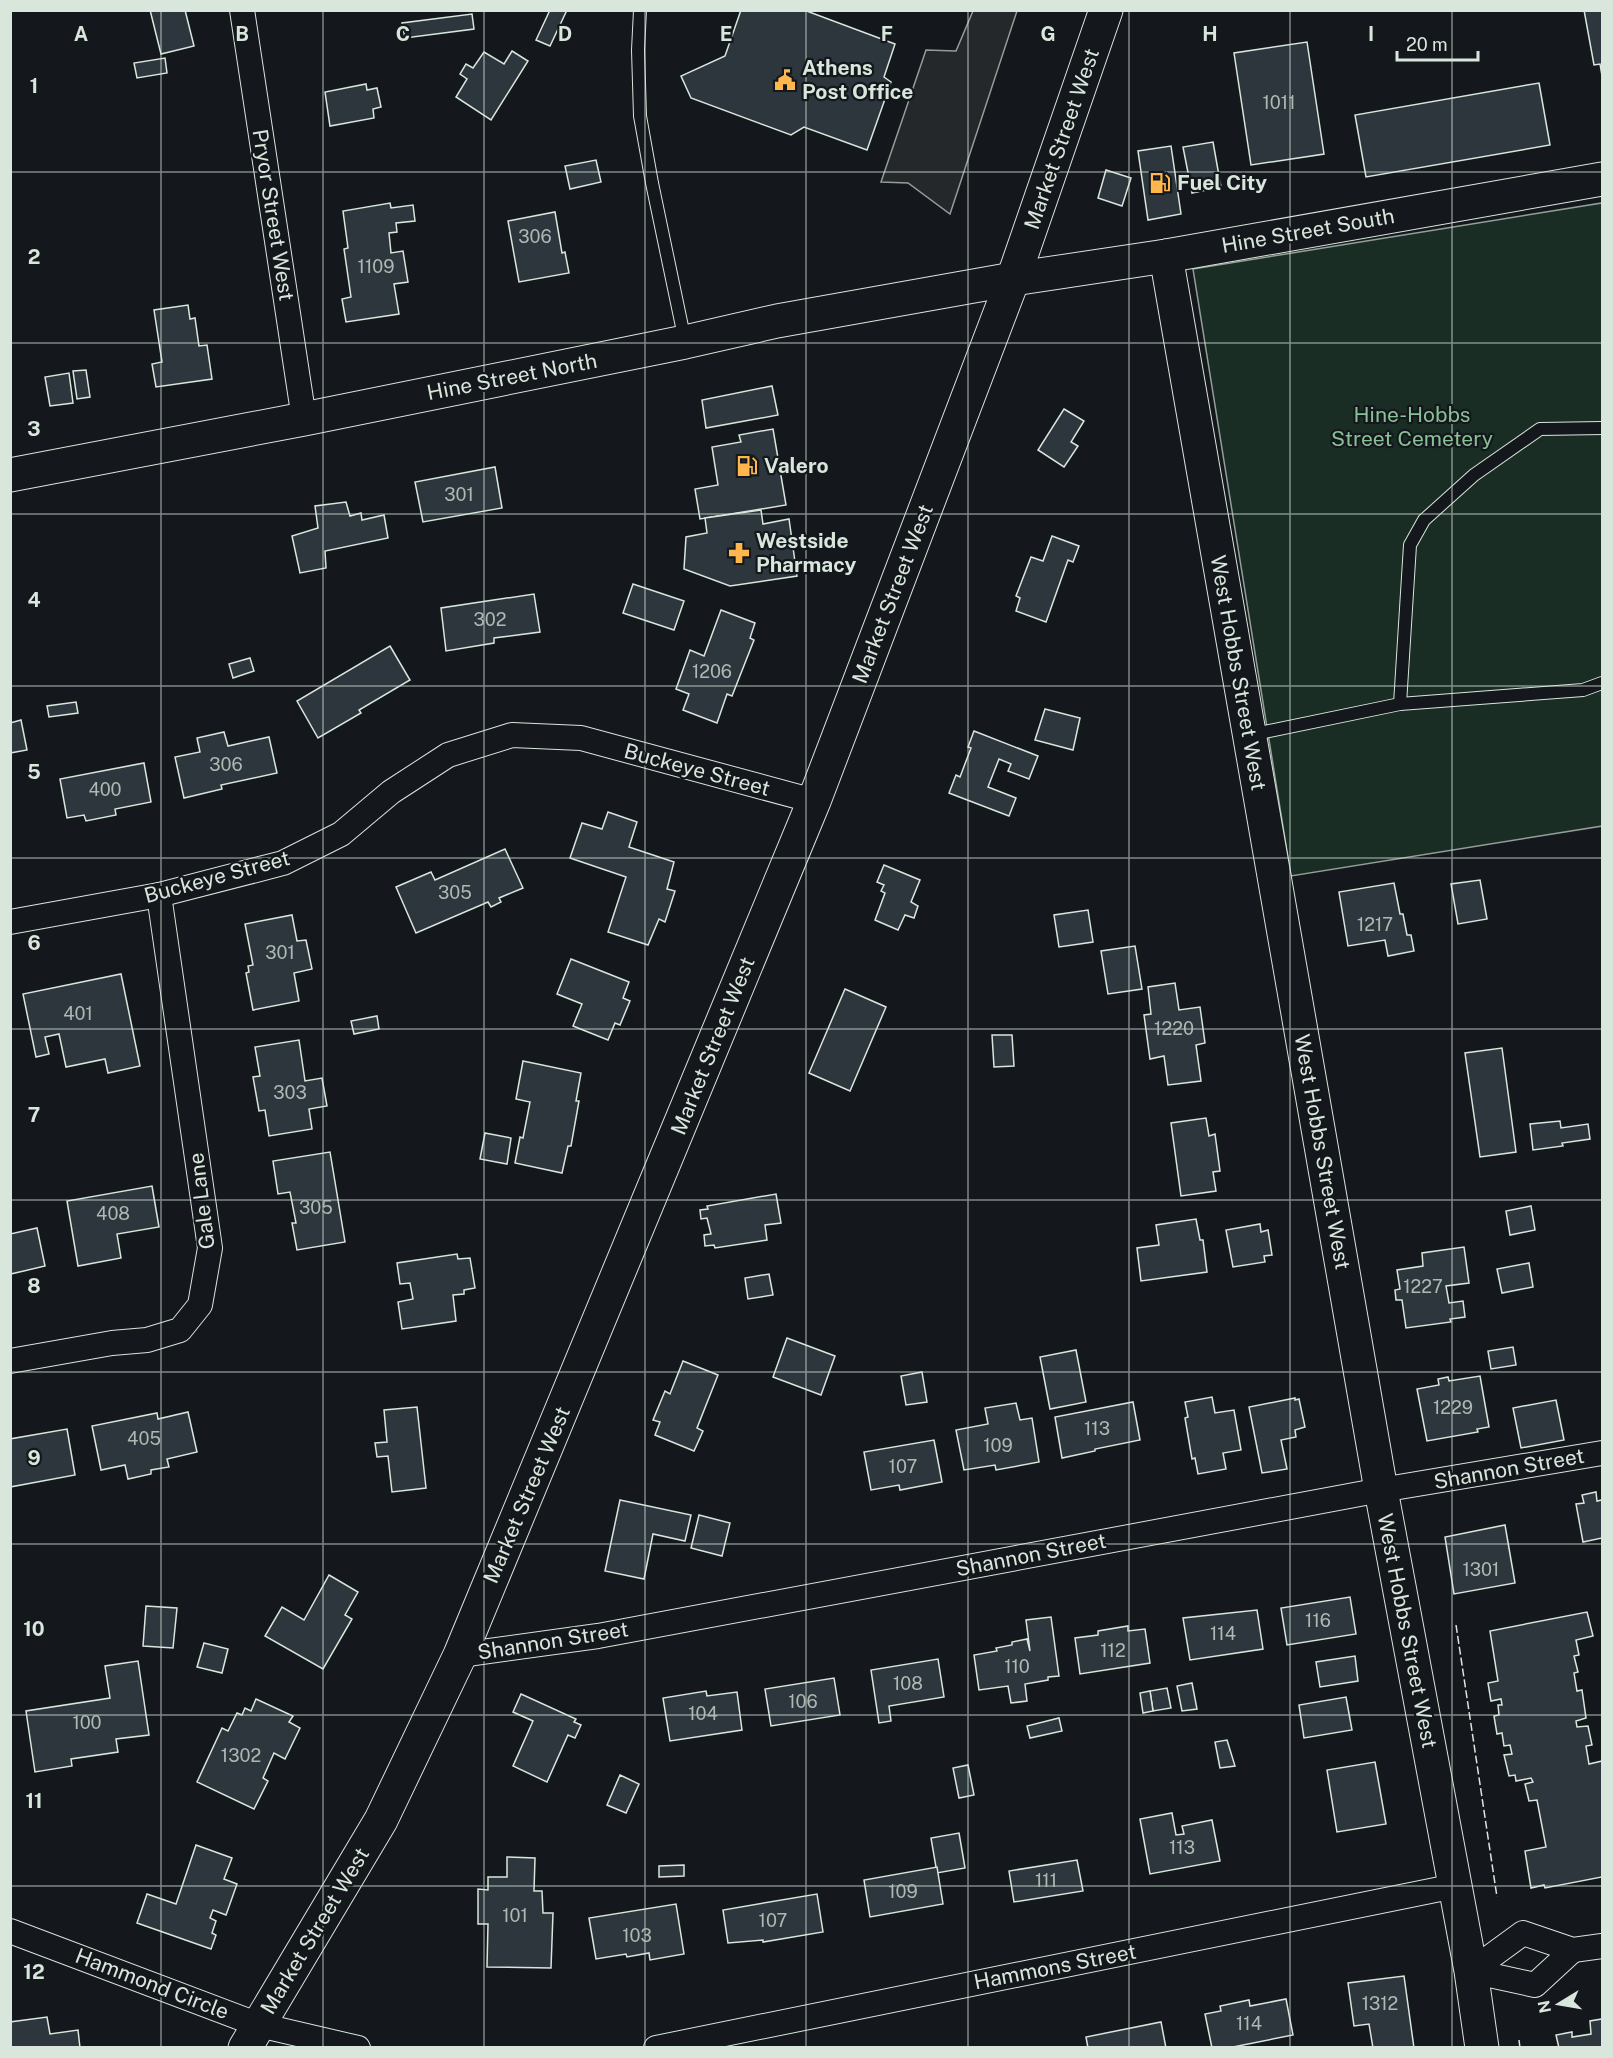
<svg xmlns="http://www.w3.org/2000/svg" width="1613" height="2058" font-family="'Public Sans',sans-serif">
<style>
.green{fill:#1a2d24;stroke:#939e99;stroke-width:1.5}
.parking{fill:#24282b;stroke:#939e99;stroke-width:1.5}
.building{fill:#2c363c;stroke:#d8e6dc;stroke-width:1.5}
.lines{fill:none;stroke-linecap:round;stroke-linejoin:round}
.lane-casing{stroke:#d8e6dc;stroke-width:14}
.street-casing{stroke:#d8e6dc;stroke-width:26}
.secondary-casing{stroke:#d8e6dc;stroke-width:35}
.lane{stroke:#14181c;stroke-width:12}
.street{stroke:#14181c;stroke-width:24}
.secondary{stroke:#14181c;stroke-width:33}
.fence{stroke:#d8e6dc;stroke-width:1.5;stroke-dasharray:8 3;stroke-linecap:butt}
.grid{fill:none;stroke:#d8e6dc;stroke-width:1.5;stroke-opacity:0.55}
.labels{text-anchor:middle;stroke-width:4.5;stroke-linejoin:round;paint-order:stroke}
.number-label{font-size:18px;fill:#adbab4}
.poi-label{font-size:21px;font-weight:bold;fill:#d8e6dc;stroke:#14181c;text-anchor:start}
.street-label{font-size:21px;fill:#d8e6dc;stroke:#14181c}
.park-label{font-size:21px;fill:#8ac095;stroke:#14181c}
.grid-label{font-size:20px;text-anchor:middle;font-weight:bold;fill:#d8e6dc;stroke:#14181c;stroke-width:4.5;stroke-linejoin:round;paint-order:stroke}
</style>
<rect width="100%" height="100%" fill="#14181c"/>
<polygon class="green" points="1602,203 1602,826 1291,876 1193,269"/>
<polygon class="parking" points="973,11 1017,11 950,214 908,183 881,182 926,50 956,51"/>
<g class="building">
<polygon points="150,10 185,10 194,46 161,54"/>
<polygon points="550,10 567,10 550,46 536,40"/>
<polygon points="741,10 804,10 895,44 884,77 891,82 867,150 804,127 791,135 691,98 681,76 725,56"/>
<polygon points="1584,10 1602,10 1602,76 1600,64 1594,65"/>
<polygon points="472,14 474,29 405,38 402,23"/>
<polygon points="1307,42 1324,154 1251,165 1234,53"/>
<polygon points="512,51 528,61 491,120 456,97 467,79 460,74 466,64 473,68 484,52 504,64"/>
<polygon points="165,58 167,73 137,78 134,63"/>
<polygon points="1539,83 1550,145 1366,177 1355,115"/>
<polygon points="366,84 367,90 377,88 381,107 373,109 374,118 330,126 325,92"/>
<polygon points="1213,142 1221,187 1192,193 1183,147"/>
<polygon points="1171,146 1181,214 1148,220 1138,151"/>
<polygon points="596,160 601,182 570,189 565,166"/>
<polygon points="1106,170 1131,178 1122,206 1098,198"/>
<polygon points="390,203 391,208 413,205 415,221 396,223 397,232 389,233 391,253 403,251 408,282 394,284 399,314 346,322 342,299 351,297 344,249 348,248 343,211"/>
<polygon points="555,212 562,253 565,252 569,273 519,282 508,221"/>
<polygon points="188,305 190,319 195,318 199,346 207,345 212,379 156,387 152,364 162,362 154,310"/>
<polygon points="86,370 90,397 77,399 73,371"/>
<polygon points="69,373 73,403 50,406 45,377"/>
<polygon points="772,386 778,415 706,428 702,400"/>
<polygon points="1064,409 1084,421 1071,442 1078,446 1064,467 1038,450"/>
<polygon points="773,429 786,505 700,519 695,489 718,485 712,447 741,442 739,435"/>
<polygon points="495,467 502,508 423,522 415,482"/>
<polygon points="346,502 350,516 361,513 362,520 384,515 388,538 325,551 326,568 300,573 292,536 318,528 315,506"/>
<polygon points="761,510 763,524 789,519 797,576 730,586 684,569 686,537 707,533 705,518"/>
<polygon points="1052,536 1079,546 1073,562 1068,560 1046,622 1016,611 1020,598 1016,596 1031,557 1043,561"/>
<polygon points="633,584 684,601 674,630 623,613"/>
<polygon points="534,594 540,632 494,638 494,643 446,651 441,608"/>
<polygon points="721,610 755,623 750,638 754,640 732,696 727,694 717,723 683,710 689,694 676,689 690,650 704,656"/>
<polygon points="390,646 410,680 359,710 361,713 318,738 297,701"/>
<polygon points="250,658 254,671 233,678 229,664"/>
<polygon points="76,702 78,713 49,717 47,706"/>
<polygon points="1045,709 1080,718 1073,750 1035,740"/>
<polygon points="21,720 27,750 10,753 10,723"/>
<polygon points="974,731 1038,756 1029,779 1008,771 1011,764 999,759 988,787 1016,798 1009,816 949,793 956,775 960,777 971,748 968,747"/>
<polygon points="224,732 228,746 269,737 277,773 221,785 222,789 184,798 175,757 200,752 197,738"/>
<polygon points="144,763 151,802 115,809 116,815 86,821 84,815 67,818 60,779"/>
<polygon points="608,812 637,822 629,847 674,862 667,889 675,891 665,922 659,919 648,945 608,932 626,877 570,858 582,823 602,829"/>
<polygon points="505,849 523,888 499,898 501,902 491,907 488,902 416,933 396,887 431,872 435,880"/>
<polygon points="884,865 920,880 911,902 918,906 914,918 905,915 898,930 875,920 885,893 881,891 884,885 877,882"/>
<polygon points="1480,880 1487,919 1458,924 1451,884"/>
<polygon points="1394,883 1400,914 1403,914 1407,935 1411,935 1414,951 1388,956 1385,940 1348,946 1339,892"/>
<polygon points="1088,910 1093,942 1059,947 1054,915"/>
<polygon points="292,915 297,941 306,940 312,969 294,973 299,1001 253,1010 246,973 249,972 248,966 253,965 245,924"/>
<polygon points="1135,946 1142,989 1108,994 1101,951"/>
<polygon points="571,959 629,982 623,998 630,1001 620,1025 615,1023 608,1040 573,1026 582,1004 557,994"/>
<polygon points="121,974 140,1066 108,1073 105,1059 66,1067 59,1034 45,1037 49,1054 36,1057 23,994"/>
<polygon points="1175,983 1179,1010 1200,1007 1205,1043 1196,1045 1201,1081 1168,1085 1164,1056 1150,1059 1144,1015 1151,1014 1148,987"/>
<polygon points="845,989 886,1007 850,1091 809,1073"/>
<polygon points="377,1016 379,1029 354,1034 351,1021"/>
<polygon points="992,1035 1012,1035 1014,1066 994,1067"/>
<polygon points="299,1040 305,1081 322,1078 327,1106 309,1109 312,1129 269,1136 265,1110 259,1111 253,1077 260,1076 255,1047"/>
<polygon points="1502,1048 1516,1152 1480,1157 1465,1053"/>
<polygon points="523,1061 581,1073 576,1101 579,1101 571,1146 568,1146 562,1173 515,1163 520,1137 523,1138 530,1102 516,1099"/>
<polygon points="1206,1118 1209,1136 1215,1134 1220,1171 1213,1172 1216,1191 1181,1196 1171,1123"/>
<polygon points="1560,1121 1561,1128 1588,1124 1590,1139 1562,1143 1563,1146 1533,1150 1530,1124"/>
<polygon points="485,1133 511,1138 507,1164 480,1159"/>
<polygon points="330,1152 345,1242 297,1250 292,1223 296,1223 290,1192 278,1194 273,1161"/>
<polygon points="152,1186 159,1227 117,1234 121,1258 78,1266 67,1201"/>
<polygon points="776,1194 781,1223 765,1225 767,1240 715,1248 714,1245 705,1246 704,1235 711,1234 707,1218 701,1219 700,1210 708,1209 707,1206"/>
<polygon points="1531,1206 1535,1230 1510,1235 1506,1211"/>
<polygon points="1196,1219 1200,1240 1203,1240 1207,1272 1141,1281 1137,1248 1159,1245 1156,1225"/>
<polygon points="1260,1224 1261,1232 1268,1230 1272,1255 1264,1256 1265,1262 1233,1267 1226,1230"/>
<polygon points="37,1228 45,1266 11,1274 10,1277 10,1234"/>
<polygon points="1464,1247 1469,1283 1446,1286 1449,1303 1463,1301 1465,1317 1450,1319 1451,1322 1406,1328 1402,1300 1396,1300 1395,1290 1400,1289 1397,1270 1423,1266 1422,1253"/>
<polygon points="457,1254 458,1259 470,1258 475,1288 464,1290 464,1294 453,1295 456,1321 402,1329 398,1302 413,1299 410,1283 400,1284 397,1263"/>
<polygon points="1529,1263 1533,1287 1502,1293 1497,1269"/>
<polygon points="769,1274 773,1295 748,1299 745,1278"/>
<polygon points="787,1338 835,1356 821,1395 773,1377"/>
<polygon points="1513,1347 1516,1365 1491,1369 1488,1351"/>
<polygon points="1076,1350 1086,1402 1050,1409 1040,1357"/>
<polygon points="683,1361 718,1375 697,1428 703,1431 694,1451 655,1435 660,1422 653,1420 665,1391 670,1394"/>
<polygon points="922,1372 927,1402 906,1405 901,1376"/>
<polygon points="1480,1376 1489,1427 1477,1429 1478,1432 1427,1441 1417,1389 1439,1385 1438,1379 1448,1377 1449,1381"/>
<polygon points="1212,1397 1215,1413 1234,1410 1241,1450 1223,1453 1226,1469 1198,1474 1195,1458 1192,1459 1185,1418 1188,1417 1185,1402"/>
<polygon points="1295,1398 1295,1400 1299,1399 1305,1427 1295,1430 1296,1437 1281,1440 1287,1469 1262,1473 1249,1407"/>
<polygon points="1556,1400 1564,1440 1521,1448 1513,1408"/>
<polygon points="1133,1402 1140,1440 1095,1449 1095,1451 1062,1458 1055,1417"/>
<polygon points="1016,1403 1020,1420 1032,1418 1039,1462 996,1470 995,1465 964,1470 956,1430 988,1424 985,1408"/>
<polygon points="417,1407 426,1488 392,1492 388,1456 377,1457 375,1443 387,1442 384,1410"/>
<polygon points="188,1412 197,1452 167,1459 169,1467 151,1470 151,1474 128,1479 125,1465 101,1470 92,1426 157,1413 158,1419"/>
<polygon points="67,1429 75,1475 10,1487 10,1439"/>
<polygon points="934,1440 942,1482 900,1490 899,1485 871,1490 864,1452"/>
<polygon points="1596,1492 1597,1501 1602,1500 1602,1538 1583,1542 1576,1504 1584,1503 1582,1495"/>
<polygon points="620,1500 691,1515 685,1541 653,1534 644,1579 605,1571"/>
<polygon points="699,1515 730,1523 722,1556 691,1548"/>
<polygon points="1505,1525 1515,1583 1454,1594 1445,1537"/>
<polygon points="329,1575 358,1592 345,1615 352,1619 323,1669 265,1636 282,1607 304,1620"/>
<polygon points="1350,1597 1356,1634 1287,1645 1281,1608"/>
<polygon points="146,1606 177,1608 173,1648 143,1646"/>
<polygon points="1257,1610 1263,1649 1190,1660 1183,1618"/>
<polygon points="1587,1612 1593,1636 1576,1640 1579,1655 1574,1656 1578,1672 1574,1673 1577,1691 1582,1690 1586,1718 1576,1721 1577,1727 1588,1726 1592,1745 1586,1746 1589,1764 1602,1761 1602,1877 1545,1888 1544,1885 1531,1888 1525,1851 1546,1847 1537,1800 1529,1801 1525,1784 1533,1782 1531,1778 1516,1781 1515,1775 1509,1776 1504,1755 1512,1754 1510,1745 1504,1746 1502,1733 1497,1734 1494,1716 1499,1715 1498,1705 1502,1705 1501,1699 1491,1701 1488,1683 1498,1681 1490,1631"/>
<polygon points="1051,1617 1059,1676 1048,1677 1048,1680 1025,1684 1027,1701 1011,1703 1008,1686 979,1690 974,1655 997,1651 996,1648 1012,1645 1012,1642 1027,1639 1030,1651 1026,1620"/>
<polygon points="1128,1626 1128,1631 1145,1629 1150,1663 1080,1674 1075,1638 1098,1635 1098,1631"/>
<polygon points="204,1643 228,1649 222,1673 197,1667"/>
<polygon points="1355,1656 1358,1681 1320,1687 1316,1662"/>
<polygon points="938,1659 944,1697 889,1706 891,1721 879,1723 871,1670"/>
<polygon points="138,1661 149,1735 116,1739 118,1752 71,1759 72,1766 35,1772 26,1711 110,1698 105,1666"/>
<polygon points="834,1678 840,1715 771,1726 765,1689"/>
<polygon points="1192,1683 1197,1709 1182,1711 1177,1686"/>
<polygon points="1167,1688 1171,1708 1153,1711 1150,1691"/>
<polygon points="706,1691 707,1696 737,1692 742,1730 670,1741 663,1698"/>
<polygon points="1150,1691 1153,1711 1143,1713 1140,1693"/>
<polygon points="521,1694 576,1719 574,1722 581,1725 575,1738 568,1735 547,1782 513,1766 533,1721 513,1712"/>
<polygon points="1346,1697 1352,1730 1304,1738 1299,1705"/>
<polygon points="256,1699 293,1716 289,1722 300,1728 285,1759 274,1753 263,1778 268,1781 254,1809 197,1782 222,1728 228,1731 237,1713 242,1715 245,1708 251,1711"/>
<polygon points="1059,1718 1062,1731 1030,1738 1027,1726"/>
<polygon points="1227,1740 1235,1766 1220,1768 1215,1742"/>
<polygon points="1375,1762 1386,1824 1337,1832 1327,1770"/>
<polygon points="968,1765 974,1795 959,1798 953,1768"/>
<polygon points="620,1775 639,1784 626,1813 607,1805"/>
<polygon points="1172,1813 1176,1835 1184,1834 1182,1826 1212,1820 1220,1861 1150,1874 1140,1819"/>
<polygon points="959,1833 965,1868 937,1873 931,1838"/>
<polygon points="196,1845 232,1858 224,1879 237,1884 226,1915 213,1910 210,1918 216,1921 212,1933 216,1935 211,1949 137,1923 147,1894 176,1904"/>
<polygon points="507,1857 535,1858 534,1891 542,1891 543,1913 553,1913 551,1968 487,1967 488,1924 478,1924 478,1889 488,1890 488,1877 507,1877"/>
<polygon points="1077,1860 1083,1891 1014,1902 1009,1871"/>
<polygon points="684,1865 684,1876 659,1877 659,1866"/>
<polygon points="937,1867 943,1904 870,1917 864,1880"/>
<polygon points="817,1894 823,1932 763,1942 763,1940 728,1943 723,1910"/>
<polygon points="676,1904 684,1954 650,1960 649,1953 627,1957 626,1954 596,1959 589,1918"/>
<polygon points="1404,1976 1414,2048 1373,2048 1369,2024 1354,2026 1348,1983"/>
<polygon points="1286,1999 1293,2035 1228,2048 1212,2048 1205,2014 1221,2011 1220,2006 1249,2000 1250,2006"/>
<polygon points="47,2017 50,2034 78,2030 80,2048 10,2048 10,2022"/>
<polygon points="1602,2019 1602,2048 1559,2048 1556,2035 1572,2032 1572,2037 1591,2034 1590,2021"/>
<polygon points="1161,2022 1166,2048 1088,2048 1086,2037"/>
</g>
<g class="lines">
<defs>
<g id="lane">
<polyline points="640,10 638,50 640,116 652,183 685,341"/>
<polyline points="1400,704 1410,545 1424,520 1474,475 1540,429 1602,428"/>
<polyline points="1250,735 1400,704 1583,690 1602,683"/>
</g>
<g id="street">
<polyline points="242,10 304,419"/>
<polyline points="10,922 159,895 283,863 341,834 391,792 448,755 512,735 581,738 814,801"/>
<polyline points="10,1361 112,1343 147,1340 180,1330 200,1305 210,1248 159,895"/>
<polyline points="460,1655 598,1636 1381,1490 1602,1453"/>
<polyline points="10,1931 259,2025 358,2048"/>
<polyline points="1471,1971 1523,1933 1573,1950 1602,1946"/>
<polyline points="1471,1971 1535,1985 1573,1950"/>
<polyline points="656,2048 1455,1886"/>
</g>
<g id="secondary">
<polyline points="1166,256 1381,1490 1471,1971 1482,2048"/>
<polyline points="10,475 304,419 685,342 777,321 1013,279 1166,256 1602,179"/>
<polyline points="245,2048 381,1820 460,1655 814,801 1013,279 1106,10"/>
</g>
</defs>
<use href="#lane" class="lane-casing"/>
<use href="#street" class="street-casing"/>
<use href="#secondary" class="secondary-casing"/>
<use href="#lane" class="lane"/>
<use href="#street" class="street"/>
<use href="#secondary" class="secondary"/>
<g class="fence">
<polyline points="1456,1625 1497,1897"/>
<polyline points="1519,2040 1520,2048"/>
</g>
</g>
<path class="grid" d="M 161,10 L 161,2048M 323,10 L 323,2048M 484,10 L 484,2048M 645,10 L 645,2048M 806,10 L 806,2048M 968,10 L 968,2048M 1129,10 L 1129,2048M 1290,10 L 1290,2048M 1452,10 L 1452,2048M 10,172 L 1602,172M 10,343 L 1602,343M 10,514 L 1602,514M 10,686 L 1602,686M 10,858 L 1602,858M 10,1029 L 1602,1029M 10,1200 L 1602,1200M 10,1372 L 1602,1372M 10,1544 L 1602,1544M 10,1715 L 1602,1715M 10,1886 L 1602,1886"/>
<defs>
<symbol id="civic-bare" viewBox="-9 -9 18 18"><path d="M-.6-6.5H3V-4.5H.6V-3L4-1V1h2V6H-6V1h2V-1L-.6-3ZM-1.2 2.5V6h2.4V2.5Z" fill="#ffb74d" stroke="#14181c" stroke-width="2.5" paint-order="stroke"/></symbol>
<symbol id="fuel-bare" viewBox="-9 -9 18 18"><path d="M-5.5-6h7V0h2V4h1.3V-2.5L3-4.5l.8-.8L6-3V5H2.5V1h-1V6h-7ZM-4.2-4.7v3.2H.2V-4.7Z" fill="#ffb74d" stroke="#14181c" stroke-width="2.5" paint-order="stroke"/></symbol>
<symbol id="pharmacy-bare" viewBox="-9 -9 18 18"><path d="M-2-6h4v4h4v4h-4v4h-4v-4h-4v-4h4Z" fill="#ffb74d" stroke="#14181c" stroke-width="2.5" paint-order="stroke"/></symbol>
</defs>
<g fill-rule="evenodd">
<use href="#civic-bare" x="770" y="65" width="30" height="30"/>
<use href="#fuel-bare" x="1145" y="168" width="30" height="30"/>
<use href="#fuel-bare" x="732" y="451" width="30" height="30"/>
<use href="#pharmacy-bare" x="724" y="538" width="30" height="30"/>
</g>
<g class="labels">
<g class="number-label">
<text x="1279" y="109">1011</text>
<text x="535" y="243">306</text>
<text x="376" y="273">1109</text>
<text x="459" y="501">301</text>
<text x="490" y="626">302</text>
<text x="712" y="678">1206</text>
<text x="226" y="771">306</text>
<text x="105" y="796">400</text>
<text x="455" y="899">305</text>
<text x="1375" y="931">1217</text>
<text x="280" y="959">301</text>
<text x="78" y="1020">401</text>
<text x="1174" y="1035">1220</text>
<text x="290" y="1099">303</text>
<text x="316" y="1214">305</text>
<text x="113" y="1220">408</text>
<text x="1423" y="1293">1227</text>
<text x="1453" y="1414">1229</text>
<text x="1097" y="1435">113</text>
<text x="144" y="1445">405</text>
<text x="998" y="1452">109</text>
<text x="903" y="1473">107</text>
<text x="1481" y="1576">1301</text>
<text x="1318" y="1627">116</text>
<text x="1223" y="1640">114</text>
<text x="1113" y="1657">112</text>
<text x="1017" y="1673">110</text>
<text x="908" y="1690">108</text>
<text x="803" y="1708">106</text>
<text x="703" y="1720">104</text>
<text x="87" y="1729">100</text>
<text x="241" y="1762">1302</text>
<text x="1182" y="1854">113</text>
<text x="1046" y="1887">111</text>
<text x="903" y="1898">109</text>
<text x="515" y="1922">101</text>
<text x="773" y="1927">107</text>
<text x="637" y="1942">103</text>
<text x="1380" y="2010">1312</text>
<text x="1249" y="2030">114</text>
</g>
<g class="poi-label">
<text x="802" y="75">Athens<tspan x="802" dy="24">Post Office</tspan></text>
<text x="1177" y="190">Fuel City</text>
<text x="764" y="473">Valero</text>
<text x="756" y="548">Westside<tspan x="756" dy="24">Pharmacy</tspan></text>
</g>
<g class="street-label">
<text transform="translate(1062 139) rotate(-71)" y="7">Market Street West</text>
<text transform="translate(273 215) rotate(81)" y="7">Pryor Street West</text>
<text transform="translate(1308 231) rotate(-10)" y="7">Hine Street South</text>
<text transform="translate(512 377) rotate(-11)" y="7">Hine Street North</text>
<text transform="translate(893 594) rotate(-69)" y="7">Market Street West</text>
<text transform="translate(1238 673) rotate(80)" y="7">West Hobbs Street West</text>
<text transform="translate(697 770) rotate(15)" y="7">Buckeye Street</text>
<text transform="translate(217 877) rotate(-15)" y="7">Buckeye Street</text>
<text transform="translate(713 1046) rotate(-68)" y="7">Market Street West</text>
<text transform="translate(1322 1152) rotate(80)" y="7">West Hobbs Street West</text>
<text transform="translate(202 1201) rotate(-97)" y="7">Gale Lane</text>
<text transform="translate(1509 1469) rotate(-10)" y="7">Shannon Street</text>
<text transform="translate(527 1495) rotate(-67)" y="7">Market Street West</text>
<text transform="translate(1031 1555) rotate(-11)" y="7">Shannon Street</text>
<text transform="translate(1407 1631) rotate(79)" y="7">West Hobbs Street West</text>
<text transform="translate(553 1641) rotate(-9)" y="7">Shannon Street</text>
<text transform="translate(315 1931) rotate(-59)" y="7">Market Street West</text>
<text transform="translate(1055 1967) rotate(-11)" y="7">Hammons Street</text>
<text transform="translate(152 1984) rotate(21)" y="7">Hammond Circle</text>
</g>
<g class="park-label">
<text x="1412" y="422">Hine-Hobbs<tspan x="1412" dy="24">Street Cemetery</tspan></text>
</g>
</g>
<g class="grid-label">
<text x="81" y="41">A</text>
<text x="242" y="41">B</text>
<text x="403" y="41">C</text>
<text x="565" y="41">D</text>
<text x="726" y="41">E</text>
<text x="887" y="41">F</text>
<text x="1048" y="41">G</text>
<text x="1210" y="41">H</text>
<text x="1371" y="41">I</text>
<text x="34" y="93">1</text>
<text x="34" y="264">2</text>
<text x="34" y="436">3</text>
<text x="34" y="607">4</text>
<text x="34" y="779">5</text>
<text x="34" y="950">6</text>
<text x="34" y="1122">7</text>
<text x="34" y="1293">8</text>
<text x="34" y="1465">9</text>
<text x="34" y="1636">10</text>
<text x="34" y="1808">11</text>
<text x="34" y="1979">12</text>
</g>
<rect width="1613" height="2058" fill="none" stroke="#d8e6dc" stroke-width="24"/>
<g transform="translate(1559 2004) rotate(259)" stroke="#14181c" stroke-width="4.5" paint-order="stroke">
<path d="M0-4.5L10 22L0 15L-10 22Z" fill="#d8e6dc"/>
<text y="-9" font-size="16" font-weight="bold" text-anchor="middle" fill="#d8e6dc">N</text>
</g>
<path d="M1397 51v9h81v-9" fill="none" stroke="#d8e6dc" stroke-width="3"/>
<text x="1406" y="51" font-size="18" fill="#d8e6dc" stroke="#14181c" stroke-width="4.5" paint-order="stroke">20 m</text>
</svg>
